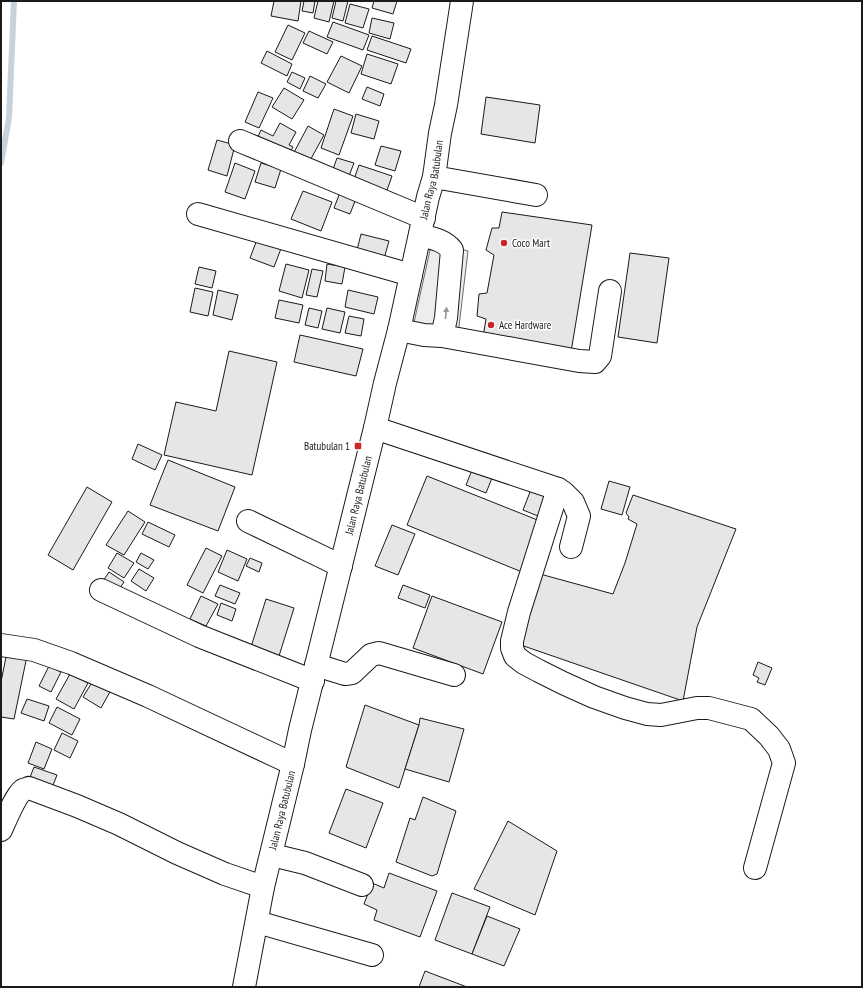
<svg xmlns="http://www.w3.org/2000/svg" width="863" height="988" font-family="'PT Sans Narrow',sans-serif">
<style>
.parking{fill:#ededed;stroke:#6a6a6a}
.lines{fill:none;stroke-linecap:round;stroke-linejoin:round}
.stream{stroke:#c6d2dc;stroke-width:6}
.building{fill:#e6e6e6;stroke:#1a1a1a}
.minor-casing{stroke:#1a1a1a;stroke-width:24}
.highway-casing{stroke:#1a1a1a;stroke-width:24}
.minor{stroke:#fff;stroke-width:22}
.highway{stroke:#fff;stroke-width:22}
.oneway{fill:#989898}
.poi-dot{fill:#c62828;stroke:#fff;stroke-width:1.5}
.labels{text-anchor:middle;stroke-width:3;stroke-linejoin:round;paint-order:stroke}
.street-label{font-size:11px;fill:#1a1a1a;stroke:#fff}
.poi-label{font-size:11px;fill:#1a1a1a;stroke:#fff;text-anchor:start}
</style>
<rect width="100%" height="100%" fill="#fff"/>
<polygon class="parking" points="432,241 468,251 457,343 411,336"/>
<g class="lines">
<polyline class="stream" points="1,163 9,118 14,1"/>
</g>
<g class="building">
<polygon points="274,1 301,1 298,21 271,16"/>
<polygon points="304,1 315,1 313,13 302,11"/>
<polygon points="318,1 334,1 329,22 314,18"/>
<polygon points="336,1 348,1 343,21 332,18"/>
<polygon points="374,1 397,1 393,14 372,8"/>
<polygon points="350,4 369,9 363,28 345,23"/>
<polygon points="372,18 394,23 390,39 369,33"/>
<polygon points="333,22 369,35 363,50 327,37"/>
<polygon points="288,25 305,33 292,60 275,52"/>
<polygon points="309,31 333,42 327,54 303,43"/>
<polygon points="372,36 411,49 406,63 367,50"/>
<polygon points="267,51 292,64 287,76 261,63"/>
<polygon points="367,54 398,64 391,84 361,74"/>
<polygon points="341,56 362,66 349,93 327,82"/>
<polygon points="292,72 305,78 300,89 287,82"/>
<polygon points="310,76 326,84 318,98 303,91"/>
<polygon points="367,87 384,94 380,106 362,99"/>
<polygon points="284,88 304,100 292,119 272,107"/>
<polygon points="258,92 273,98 259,128 245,122"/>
<polygon points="486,97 540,105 535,143 481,134"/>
<polygon points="334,109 353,116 339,155 321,148"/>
<polygon points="356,114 379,121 374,139 351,133"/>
<polygon points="280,123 296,132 289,145 293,147 287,158 256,141 261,130 273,136"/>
<polygon points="308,126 324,135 307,166 291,158"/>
<polygon points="217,140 235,145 227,176 208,170"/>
<polygon points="381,146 401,151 395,171 375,165"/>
<polygon points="337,158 354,163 347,181 331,175"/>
<polygon points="235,163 255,171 245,199 225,192"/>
<polygon points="261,163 281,169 275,188 255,182"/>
<polygon points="359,165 392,176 385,196 352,185"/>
<polygon points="341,190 357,196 350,214 334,208"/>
<polygon points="303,191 332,202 321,231 291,219"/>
<polygon points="502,212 592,225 571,352 483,337 486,319 477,316 479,294 487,293 494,255 486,250 492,228 499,228"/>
<polygon points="361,234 389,241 382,266 355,258"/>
<polygon points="258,237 282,246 274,267 250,258"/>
<polygon points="630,253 669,258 657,343 618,337"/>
<polygon points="286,264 309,270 302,298 279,291"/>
<polygon points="327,264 345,267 342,284 325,281"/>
<polygon points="199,267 216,271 212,288 195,284"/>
<polygon points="312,269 323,271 317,297 306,295"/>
<polygon points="195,288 213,292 208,316 190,312"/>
<polygon points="218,290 238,295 232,320 213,315"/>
<polygon points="348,290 378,297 374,314 345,307"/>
<polygon points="279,300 303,305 299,323 275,318"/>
<polygon points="309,308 322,311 318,328 305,325"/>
<polygon points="327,308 345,312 340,333 322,329"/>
<polygon points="349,316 364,319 361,336 345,333"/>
<polygon points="300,335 363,349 356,376 294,362"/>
<polygon points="229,351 277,362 252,475 164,455 176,402 216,411"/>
<polygon points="138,444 162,455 155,470 132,459"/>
<polygon points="168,460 235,487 218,531 150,505"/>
<polygon points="472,470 492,478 486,493 466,485"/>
<polygon points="427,476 540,521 522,572 407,525"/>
<polygon points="609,481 630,487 622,515 601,509"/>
<polygon points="87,487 112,502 73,570 48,555"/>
<polygon points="532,487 551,495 543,518 523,510"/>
<polygon points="633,495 736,529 697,627 683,701 515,643 540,574 613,594 625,563 637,524 628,519 629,517 626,513"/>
<polygon points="128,511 145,522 124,555 106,545"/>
<polygon points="148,522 175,535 169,547 142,534"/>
<polygon points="392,525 415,534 398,575 375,566"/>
<polygon points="206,548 222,556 203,593 187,585"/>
<polygon points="227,550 247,559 238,581 218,572"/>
<polygon points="117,553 134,563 124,578 108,568"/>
<polygon points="141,553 154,560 148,569 136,562"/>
<polygon points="250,558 262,563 259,572 246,566"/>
<polygon points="139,569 154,578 146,591 131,581"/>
<polygon points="109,572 124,582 118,591 103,581"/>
<polygon points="220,585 240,593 235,604 215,596"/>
<polygon points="403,585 430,595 425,608 398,598"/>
<polygon points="201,596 218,604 206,626 190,619"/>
<polygon points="432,596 502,622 483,674 413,648"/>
<polygon points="266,599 294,608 279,656 251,647"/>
<polygon points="221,603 236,609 232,621 217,615"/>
<polygon points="7,652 27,656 14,719 1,717 1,682"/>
<polygon points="758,662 772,668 765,685 757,682 759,678 753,675"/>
<polygon points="49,666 61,672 51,692 39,686"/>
<polygon points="70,674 88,683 74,709 56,699"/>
<polygon points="94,679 111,690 101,708 83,697"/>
<polygon points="27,699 49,706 44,721 21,713"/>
<polygon points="365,705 419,725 399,788 346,767"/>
<polygon points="57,707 80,719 72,735 49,723"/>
<polygon points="420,718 464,729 449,782 405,769 419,725"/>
<polygon points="62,733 78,741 70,758 54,750"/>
<polygon points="36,742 52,749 44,769 28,763"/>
<polygon points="34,767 57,775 50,793 27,785"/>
<polygon points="346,789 383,803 366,848 329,833"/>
<polygon points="423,797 456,811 437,874 432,876 396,862 410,818 415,820"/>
<polygon points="508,821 557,851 535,915 474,889"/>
<polygon points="389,873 437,891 420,937 374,920 377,910 364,904 372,883 384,888"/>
<polygon points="452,893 490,907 472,954 435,940"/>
<polygon points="487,916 520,929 504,966 472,954"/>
<polygon points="425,971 467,987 419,987"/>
</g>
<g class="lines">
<defs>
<g id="minor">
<polyline points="240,141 424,218"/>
<polyline points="434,177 536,195"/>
<polyline points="198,214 411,275"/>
<path d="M 399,330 L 424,335 L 442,336 L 446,318 L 452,250 C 444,240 432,238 420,235"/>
<polyline points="442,336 579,361 595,362 600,356 610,291"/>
<polyline points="375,428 558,489 564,493 573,502 579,516 571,547"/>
<polyline points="558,489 519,612 512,641 512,648 515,656 524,663 539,671 563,683 594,697 625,708 647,714 661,715 697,708 709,708 751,719 769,736 779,749 784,763 755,868"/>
<polyline points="248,521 341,566"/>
<polyline points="101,590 199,636 313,681"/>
<polyline points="1,645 34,650 71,663 148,696 293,764"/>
<polyline points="316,665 345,674 352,673 371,655 379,653 454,675"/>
<path d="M 1,830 C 5,821 16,795 23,790 C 25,789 28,789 29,788 L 77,806 L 119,824 L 177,853 L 225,874 L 263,887"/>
<polyline points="272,855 305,863 362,885"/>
<polyline points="257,922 372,955"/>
</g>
<g id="highway">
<path id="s1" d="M 244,987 L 263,887 L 293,764 L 300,730 L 375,428 L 385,383 L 399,330 L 428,197 L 434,177 L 440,133 L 446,105 L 462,1"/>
</g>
</defs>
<use href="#minor" class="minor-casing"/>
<use href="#highway" class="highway-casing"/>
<use href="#minor" class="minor"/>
<use href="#highway" class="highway"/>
</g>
<defs><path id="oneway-solid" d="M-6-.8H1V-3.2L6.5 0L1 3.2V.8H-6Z"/></defs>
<use class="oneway" href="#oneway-solid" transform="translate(446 313) rotate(-84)"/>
<g class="poi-dot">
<circle cx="504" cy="243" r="4"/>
<circle cx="491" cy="325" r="4"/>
<rect x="354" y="442" width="8" height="8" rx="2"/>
</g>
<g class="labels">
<g class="street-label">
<text dy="4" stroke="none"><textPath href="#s1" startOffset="829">Jalan Raya Batubulan</textPath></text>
<text dy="4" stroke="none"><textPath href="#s1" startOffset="505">Jalan Raya Batubulan</textPath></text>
<text dy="4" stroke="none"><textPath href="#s1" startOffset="181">Jalan Raya Batubulan</textPath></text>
</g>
<g class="poi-label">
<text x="512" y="247">Coco Mart</text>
<text x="499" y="329">Ace Hardware</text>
<text x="350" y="450" text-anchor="end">Batubulan 1</text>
</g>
</g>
<rect width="863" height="988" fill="none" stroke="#1a1a1a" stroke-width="4"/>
</svg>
